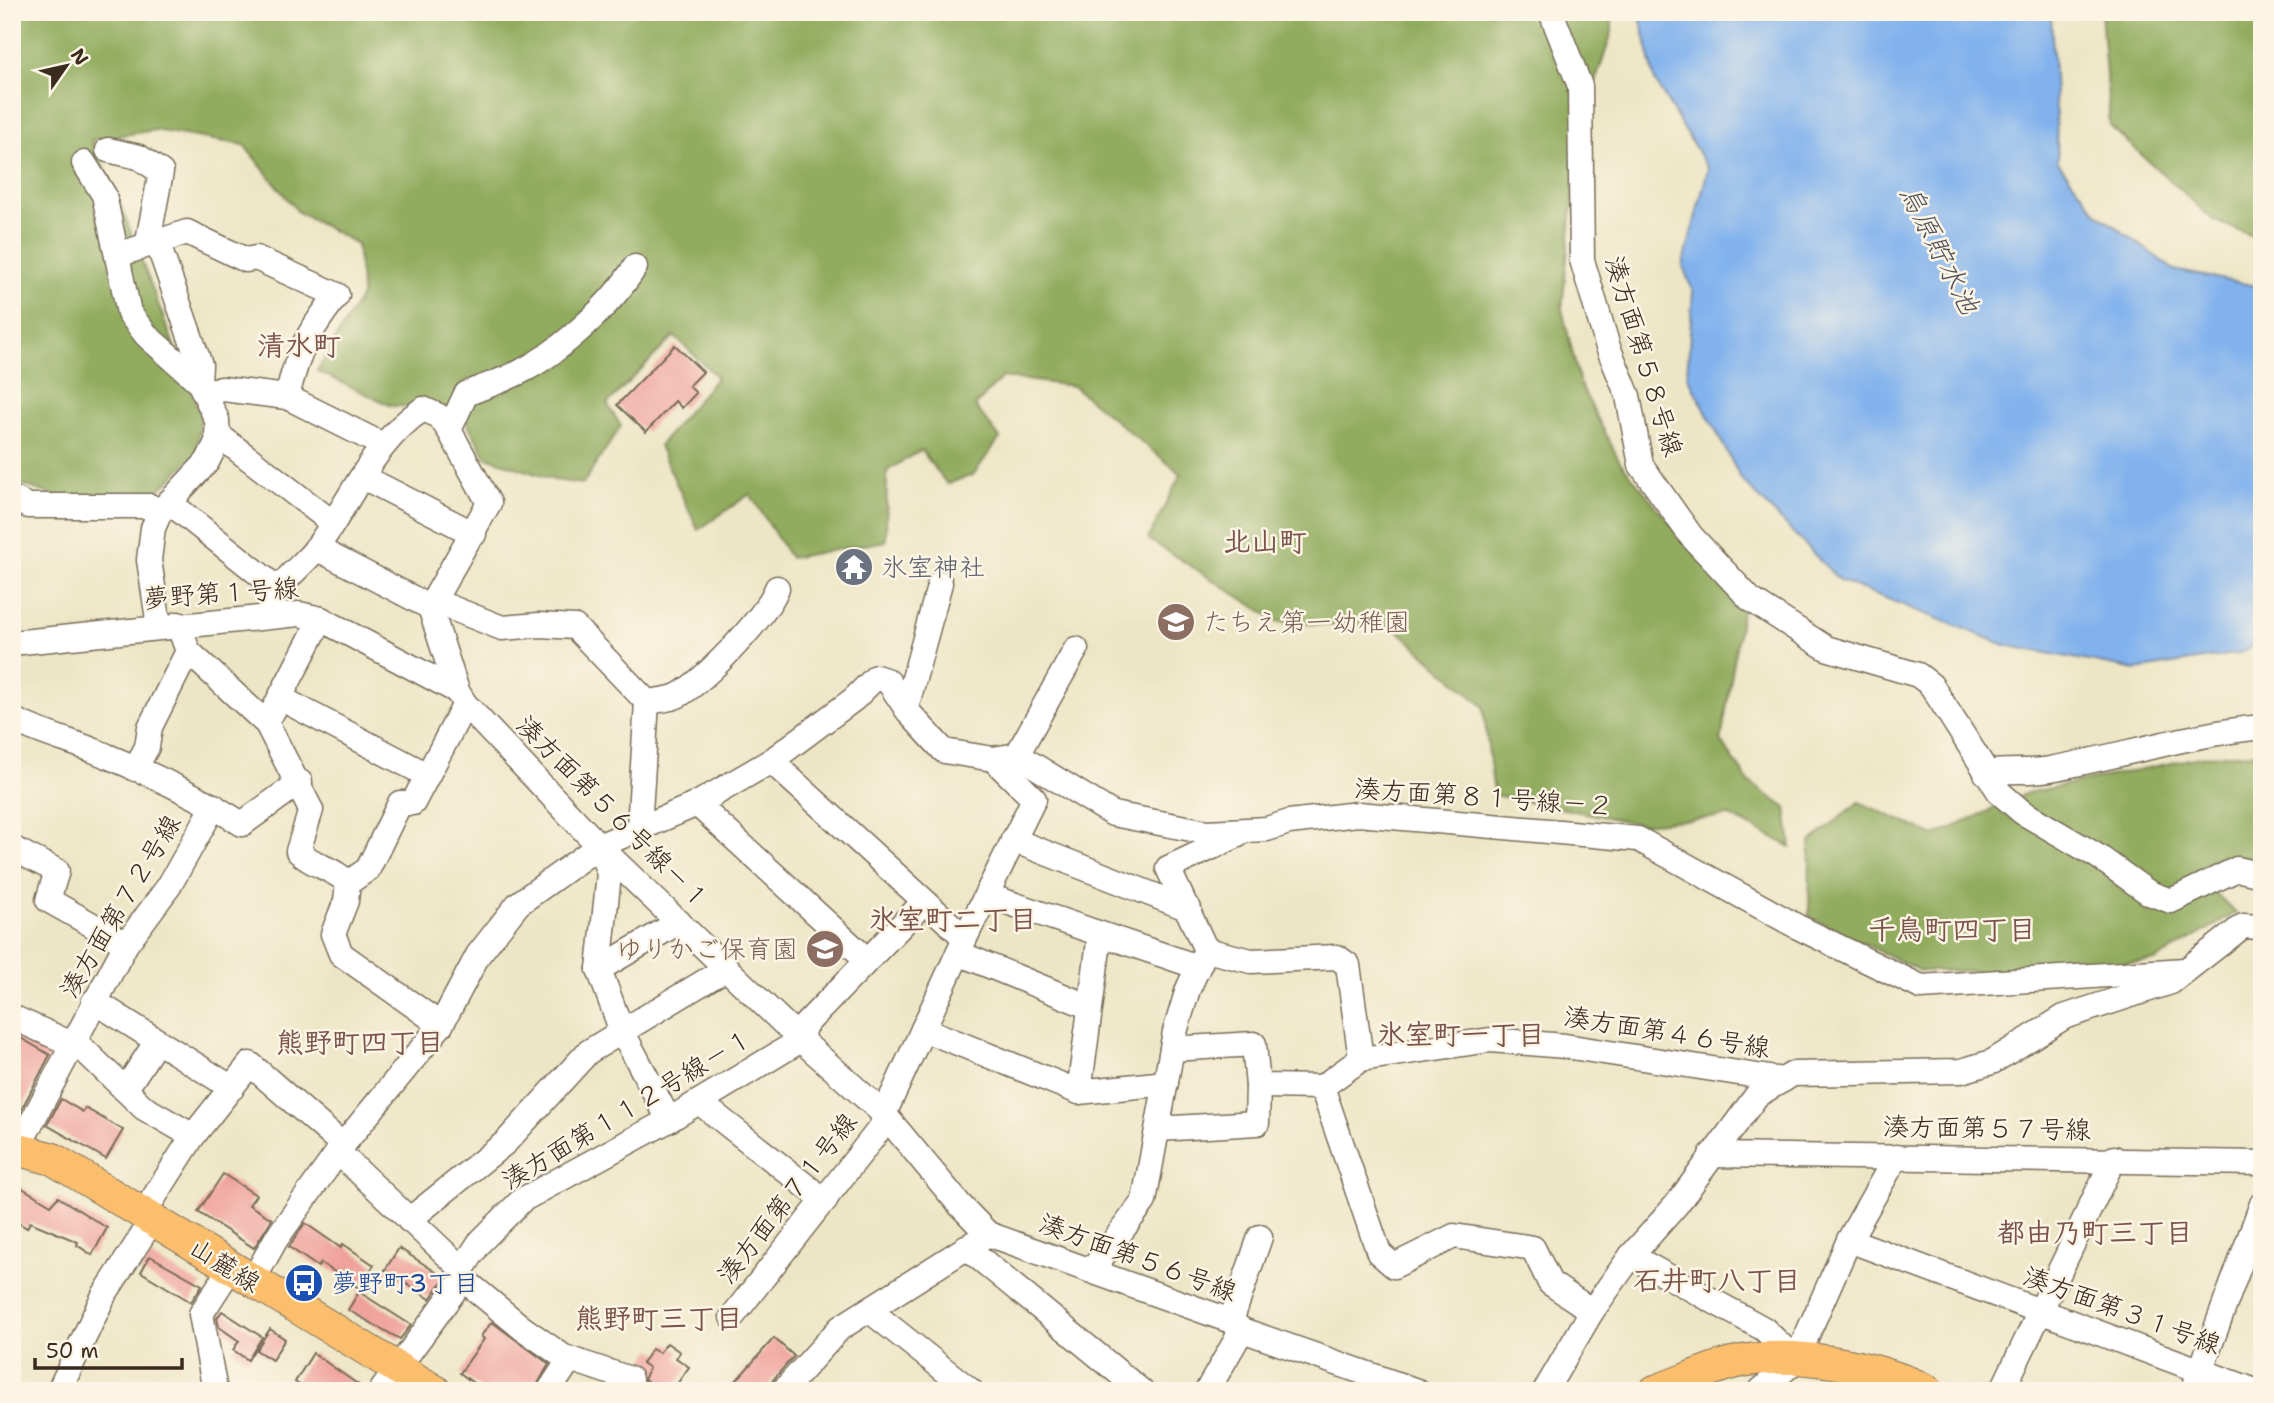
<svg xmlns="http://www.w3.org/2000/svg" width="2274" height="1403" font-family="'Shantell Sans','Klee One',sans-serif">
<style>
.forest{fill:#92ac5e;stroke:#666b3e;stroke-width:2}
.water{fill:#81b2ed;stroke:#5e6e86;stroke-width:2}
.building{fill:#efa19b}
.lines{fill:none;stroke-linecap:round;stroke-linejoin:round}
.minor-casing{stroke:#796c59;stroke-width:27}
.major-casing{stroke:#796c59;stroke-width:34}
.minor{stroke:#fff;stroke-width:24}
.major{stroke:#fabe6d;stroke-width:32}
.labels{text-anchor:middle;stroke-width:5;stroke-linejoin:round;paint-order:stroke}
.street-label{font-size:26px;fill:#3b2a1e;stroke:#fcf5e5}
.worship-label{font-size:26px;fill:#5b616d;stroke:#fcf5e5;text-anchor:start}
.education-label{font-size:26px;fill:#785e54;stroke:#fcf5e5;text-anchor:start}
.transit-label{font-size:26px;fill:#164399;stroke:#fcf5e5;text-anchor:start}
.water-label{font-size:28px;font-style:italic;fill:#50535c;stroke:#fcf5e5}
.neighbourhood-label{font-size:28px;font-weight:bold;fill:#7a544a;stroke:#fcf5e5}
</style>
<rect width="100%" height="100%" fill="#fcf5e5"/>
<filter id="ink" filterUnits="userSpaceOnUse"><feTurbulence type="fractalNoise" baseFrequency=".0143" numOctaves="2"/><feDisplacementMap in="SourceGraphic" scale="14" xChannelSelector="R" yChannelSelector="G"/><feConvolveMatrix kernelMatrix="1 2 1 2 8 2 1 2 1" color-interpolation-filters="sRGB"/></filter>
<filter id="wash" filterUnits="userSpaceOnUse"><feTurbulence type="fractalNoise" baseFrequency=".00686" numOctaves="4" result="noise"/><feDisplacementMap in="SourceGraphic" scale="28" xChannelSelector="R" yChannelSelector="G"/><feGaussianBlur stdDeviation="1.57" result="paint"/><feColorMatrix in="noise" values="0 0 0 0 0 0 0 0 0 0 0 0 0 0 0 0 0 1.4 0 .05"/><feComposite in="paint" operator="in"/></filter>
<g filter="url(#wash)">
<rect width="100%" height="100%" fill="#ede6c6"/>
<g class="forest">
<polygon points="12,12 1612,12 1612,32 1580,127 1562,309 1580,384 1620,462 1742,611 1721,741 1749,782 1786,808 1791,847 1730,816 1641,824 1494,795 1483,706 1396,629 1279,622 1148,539 1181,474 1073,386 1002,377 975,406 1000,438 973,475 947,484 921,450 887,471 886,541 790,558 750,494 698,530 659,446 717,377 674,336 607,404 621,426 583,484 554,480 486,457 459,408 392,406 317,371 362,294 357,244 298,212 244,145 155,130 91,140 115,191 201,416 196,454 154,495 64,499 12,481"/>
<polygon points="2101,12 2262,12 2262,240 2213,220 2110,126"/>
<polygon points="2262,752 2262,864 2245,858 2197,875 2236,913 2154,961 2000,971 1920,971 1809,917 1810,842 1859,802 1935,836 2027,793 2205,756"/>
</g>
<polygon class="water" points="1639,12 2051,12 2058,162 2097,213 2174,270 2262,287 2262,640 2240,653 2136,670 2005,645 1839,580 1741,479 1687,375 1693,292 1683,266 1708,169 1655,81"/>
<g id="blocks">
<g class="building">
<polygon points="675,345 703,372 689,386 696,393 682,408 675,401 646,432 617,405"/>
<polygon points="12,1033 50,1055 20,1112 12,1107"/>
<polygon points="61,1099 83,1112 85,1108 123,1130 106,1159 47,1125"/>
<polygon points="223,1174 256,1195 249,1205 272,1219 254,1248 198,1212"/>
<polygon points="12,1182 51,1205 58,1197 107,1228 92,1255 77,1245 78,1242 30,1222 27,1228 12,1219"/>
<polygon points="305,1223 341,1248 343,1244 374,1265 359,1288 321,1263 318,1267 289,1247"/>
<polygon points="399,1248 445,1278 430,1299 385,1270"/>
<polygon points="150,1256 202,1285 191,1302 141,1272"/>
<polygon points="359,1292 411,1325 400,1339 348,1310"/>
<polygon points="222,1311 262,1337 248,1360 233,1350 239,1341 219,1327 217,1318"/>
<polygon points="492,1322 549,1364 534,1391 484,1391 460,1373 484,1339 481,1336"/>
<polygon points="270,1329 285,1339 272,1360 256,1350"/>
<polygon points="774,1338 794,1356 772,1381 769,1391 727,1391"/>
<polygon points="667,1343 680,1352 676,1358 689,1367 672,1391 658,1383 656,1387 644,1380 649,1368 642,1363 652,1349 659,1353"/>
<polygon points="313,1353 366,1390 366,1391 308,1391 295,1382"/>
</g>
</g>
</g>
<g filter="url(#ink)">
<use href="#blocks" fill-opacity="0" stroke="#796c59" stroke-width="2"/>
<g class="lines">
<defs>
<g id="minor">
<polyline points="1551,12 1580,86 1582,260 1608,347 1628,396 1641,465 1691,536 1750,599 1826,648 1918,675 1931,685 2000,793 2022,812 2099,857 2149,893 2171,901 2237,869 2262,875"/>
<polyline points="108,150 139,157 161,172 149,236 159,247 200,365 199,382"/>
<polyline points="84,163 104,195 129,313 147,336 199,382 217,420 218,440 207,462 160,512 153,528 149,560 159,626"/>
<path d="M 118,255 L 187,232 L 246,260 L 256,258 L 337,295 C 308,333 298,350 287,397"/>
<polyline points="206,391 223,389 287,397 383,445"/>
<path d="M 449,430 L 466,394 C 485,386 505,380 522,371 C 561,351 612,304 635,267"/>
<polyline points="217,434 333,523"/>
<polyline points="363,477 474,534"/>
<polyline points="12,498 28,506 150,506 160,512"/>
<polyline points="169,502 279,590"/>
<polyline points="316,548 430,607"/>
<polyline points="434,601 502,628 539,625 575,627 647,702"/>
<path d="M 273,616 C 271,607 273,599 278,591 C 288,574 307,562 318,546 C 351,500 374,441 423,409 L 439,416 L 449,430 L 489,503 L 430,607 L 457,691 L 465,704 L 599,846 L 801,1040 L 884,1114 L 959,1204 L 988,1234 L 1231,1321 L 1242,1330 L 1417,1391"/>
<path d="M 178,624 L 188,651 L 267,724 L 311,810 L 298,851 C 312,866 334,868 348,883"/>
<polyline points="12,643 299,614 321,619 457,691"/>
<polyline points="280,698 427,775"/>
<path d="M 647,702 C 657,700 670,700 679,695 C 706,679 766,617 777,588"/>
<polyline points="906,708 940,583"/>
<polyline points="273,711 321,619"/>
<path d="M 12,719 C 43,735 76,742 107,756 C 153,775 200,797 242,824 L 300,782"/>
<polyline points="1017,755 1076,649"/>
<polyline points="771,761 965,938"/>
<polyline points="135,769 147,747 150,727 188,651"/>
<path d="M 1986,773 C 2008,769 2030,773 2050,769 C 2121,756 2190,734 2262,727"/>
<polyline points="697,804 866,959"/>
<polyline points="639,828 647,702"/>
<polyline points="1013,840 1189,909"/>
<polyline points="600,846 609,874 599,969 621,1029 669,1120"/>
<polyline points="12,848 57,871 48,900 126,944"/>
<polyline points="348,883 368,869 400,803 413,803 465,704"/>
<polyline points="348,883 346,901 333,934 341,954 441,1025"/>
<polyline points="986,895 1198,967"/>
<polyline points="1206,950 1251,961 1337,957 1348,965 1361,1059"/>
<polyline points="958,953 1090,1007"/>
<polyline points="599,969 679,922"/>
<polyline points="94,1001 232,1088"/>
<polyline points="12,1017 83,1049 144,1108 193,1136"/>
<polyline points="923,1029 1079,1092 1166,1083"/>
<polyline points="1172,1049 1254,1044 1258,1086 1322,1087 1361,1059 1490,1040 1565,1046 1783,1080"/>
<polyline points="1322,1087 1379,1253 1394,1266 1454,1236 1533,1248 1550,1283 1592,1311"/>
<polyline points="125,1090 157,1041"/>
<polyline points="1079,1092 1100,934"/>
<polyline points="699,1102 825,1201"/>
<polyline points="1158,1129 1257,1123 1258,1086"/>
<polyline points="18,1148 126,944 169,886 214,806"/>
<polyline points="338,1152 462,1269"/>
<polyline points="1711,1155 2262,1163"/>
<polyline points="144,1213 193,1136 250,1064 343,1145"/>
<polyline points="409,1220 506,1142 588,1052 727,968"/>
<polyline points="1849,1240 2255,1391"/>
<polyline points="966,1247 1141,1391"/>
<polyline points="1631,1256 1764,1329 1796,1360"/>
<polyline points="462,1269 480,1242 522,1200 669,1120 801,1040 804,1026 924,902"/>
<polyline points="1092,1270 1144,1201 1175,1032 1188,989 1206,950 1168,868 1238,835"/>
<polyline points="463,1279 521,1327 564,1357 630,1379"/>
<polyline points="252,1282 276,1239 343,1145 441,1025 478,955 518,904 599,846 697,804 771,761 854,699 876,677 888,681 910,714 944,751 993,759 1017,755 1113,814 1207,832 1267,829 1289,822 1358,814 1638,839 1798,927 1921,987 2185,970"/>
<polyline points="869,1310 971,1391"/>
<polyline points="732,1317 882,1126 884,1114 965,938 1034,799 993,759"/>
<polyline points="1231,1321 1260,1237"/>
<polyline points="59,1391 104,1295 153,1219"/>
<polyline points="215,1391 201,1314 230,1269"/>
<polyline points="381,1391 463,1279"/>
<polyline points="549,1391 570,1359"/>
<polyline points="783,1391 840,1328 988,1234"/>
<polyline points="1207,1391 1242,1330"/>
<polyline points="1545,1391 1592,1311 1631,1256 1677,1204 1757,1095 1793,1074 1961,1071 1992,1062 2064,1017 2171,982 2243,926 2262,927"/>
<polyline points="1760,1391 1796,1360 1849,1240 1896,1157"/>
<polyline points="2002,1391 2114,1158"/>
<polyline points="2193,1391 2262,1204"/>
</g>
<g id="major">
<polyline points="12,1148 53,1159 435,1391"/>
<path d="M 1655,1391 C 1681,1382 1706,1370 1732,1363 C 1790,1349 1875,1365 1928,1391"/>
</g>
</defs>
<use href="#minor" class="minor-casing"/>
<use href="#major" class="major-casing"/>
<use href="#minor" class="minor"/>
<use href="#major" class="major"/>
</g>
</g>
<defs>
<symbol id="temple-disc" viewBox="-11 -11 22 22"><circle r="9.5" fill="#6b7280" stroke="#fcf5e5"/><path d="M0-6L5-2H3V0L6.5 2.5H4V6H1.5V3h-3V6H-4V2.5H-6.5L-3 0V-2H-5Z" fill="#fff"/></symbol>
<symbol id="school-disc" viewBox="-11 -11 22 22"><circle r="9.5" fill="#8d6e63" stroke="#fcf5e5"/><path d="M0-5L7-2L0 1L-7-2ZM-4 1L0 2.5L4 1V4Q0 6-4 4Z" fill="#fff"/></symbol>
<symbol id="bus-disc" viewBox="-11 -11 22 22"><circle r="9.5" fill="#1a4fb4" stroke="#fcf5e5"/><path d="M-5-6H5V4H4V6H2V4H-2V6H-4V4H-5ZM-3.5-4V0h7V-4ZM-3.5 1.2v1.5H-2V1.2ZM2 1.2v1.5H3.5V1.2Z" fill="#fff"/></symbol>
</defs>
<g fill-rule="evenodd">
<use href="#temple-disc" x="832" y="545" width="44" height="44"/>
<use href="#school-disc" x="1154" y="600" width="44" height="44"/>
<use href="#school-disc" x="803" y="927" width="44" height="44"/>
<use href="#bus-disc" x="282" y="1261" width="44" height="44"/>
</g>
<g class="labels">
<g class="street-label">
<text transform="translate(1644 356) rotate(73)" y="9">湊方面第５８号線</text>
<text transform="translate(221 593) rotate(-4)" y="9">夢野第１号線</text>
<text transform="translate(1484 797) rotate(4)" y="9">湊方面第８１号線－２</text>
<text transform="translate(613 812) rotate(45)" y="9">湊方面第５６号線－１</text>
<text transform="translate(120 906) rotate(-59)" y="9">湊方面第７２号線</text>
<text transform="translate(1667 1032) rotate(9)" y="9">湊方面第４６号線</text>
<text transform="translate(627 1109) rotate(-31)" y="9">湊方面第１１２号線－１</text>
<text transform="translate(1987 1128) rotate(1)" y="9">湊方面第５７号線</text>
<text transform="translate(787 1198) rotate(-52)" y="9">湊方面第７１号線</text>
<text transform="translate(1138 1257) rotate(20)" y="9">湊方面第５６号線</text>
<text transform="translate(225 1265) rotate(32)" y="9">山麓線</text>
<text transform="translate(2122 1310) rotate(20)" y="9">湊方面第３１号線</text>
</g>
<g class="worship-label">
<text x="881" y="576">氷室神社</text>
</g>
<g class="education-label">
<text x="1203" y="631">たちえ第一幼稚園</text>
<text x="798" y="958" text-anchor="end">ゆりかご保育園</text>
</g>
<g class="transit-label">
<text x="331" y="1292">夢野町3丁目</text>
</g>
<g class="water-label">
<text transform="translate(1940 249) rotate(63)" y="10">烏原貯水池</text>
</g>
<g class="neighbourhood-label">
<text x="299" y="355">清水町</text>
<text x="1265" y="551">北山町</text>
<text x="953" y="929">氷室町二丁目</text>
<text x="1952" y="939">千鳥町四丁目</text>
<text x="1461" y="1044">氷室町一丁目</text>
<text x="360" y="1052">熊野町四丁目</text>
<text x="2095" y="1242">都由乃町三丁目</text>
<text x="1717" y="1290">石井町八丁目</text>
<text x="659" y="1328">熊野町三丁目</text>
</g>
</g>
<rect width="2274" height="1403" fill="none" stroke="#fcf5e5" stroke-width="42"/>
<g transform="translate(66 66) rotate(56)" stroke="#fcf5e5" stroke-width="5" paint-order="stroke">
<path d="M0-5L12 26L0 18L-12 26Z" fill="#3b2a1e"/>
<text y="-10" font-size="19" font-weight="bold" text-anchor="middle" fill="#3b2a1e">N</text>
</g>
<path d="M35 1358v10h147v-10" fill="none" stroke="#3b2a1e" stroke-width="3.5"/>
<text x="46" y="1358" font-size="21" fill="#3b2a1e" stroke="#fcf5e5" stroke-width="5" paint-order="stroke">50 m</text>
</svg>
